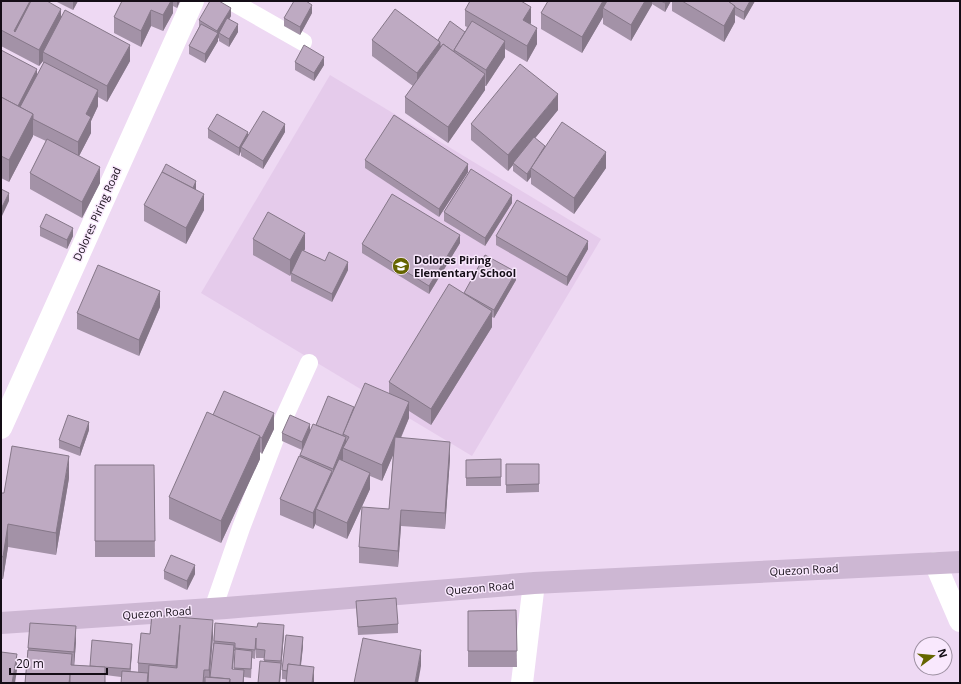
<svg xmlns="http://www.w3.org/2000/svg" width="961" height="684" font-family="'Open Sans',sans-serif">
<style>
.built{fill:#e5cbeb}
.lines{fill:none;stroke-linecap:round;stroke-linejoin:round}
.lane{stroke:#fff;stroke-width:18}
.street{stroke:#fff;stroke-width:22}
.secondary{stroke:#cdb7d3;stroke-width:22}
.wall{fill:#a392a7;fill-rule:evenodd}
.shaded-wall{fill:#857788}
.building{fill:#beaac2;stroke:#857788}
.labels{text-anchor:middle;stroke-width:3;stroke-linejoin:round;paint-order:stroke}
.street-label{font-size:11px;fill:#140d16;stroke:#f9e8fd}
.poi-label{font-size:11px;font-weight:bold;fill:#140d16;stroke:#f9e8fd;text-anchor:start}
</style>
<rect width="100%" height="100%" fill="#eed9f3"/>
<polygon class="built" points="330,75 601,239 472,456 201,293"/>
<g class="lines">
<g class="lane">
<polyline points="231,1 303,42"/>
<polyline points="213,609 241,528 278,431 309,363"/>
</g>
<g class="street">
<polyline points="1,428 193,1"/>
<polyline points="935,563 960,621"/>
<polyline points="522,683 534,583"/>
</g>
<polyline class="secondary" points="1,623 226,608 534,583 960,562"/>
</g>
<g class="wall">
<polygon points="1,1 61,16 130,61 107,102 98,97 98,106 91,121 91,133 79,156 100,183 82,218 30,189 30,173 46,141 33,135 33,136 9,182 1,178 1,50 37,75 43,66 43,61 39,66 1,46"/>
<polygon points="55,1 78,1 73,10"/>
<polygon points="122,1 180,1 177,8 173,6 173,13 163,31 151,26 141,47 114,33 114,17"/>
<polygon points="524,1 524,3 531,23 530,24 537,44 527,62 505,49 505,57 486,86 485,86 485,90 448,143 405,113 405,97 413,86 372,56 372,40 438,40 465,32 467,27 465,26 465,10"/>
<polygon points="548,1 671,1 665,12 652,4 631,41 603,24 603,17 582,53 541,29 541,13"/>
<polygon points="672,1 755,1 744,20 735,15 735,22 724,42 672,11"/>
<polygon points="312,13 300,35 284,26 284,18"/>
<polygon points="231,16 229,19 238,32 229,47 219,41 219,37 218,39 218,41 205,63 189,54 189,46 199,27 199,20"/>
<polygon points="295,62 324,65 314,81 295,70"/>
<polygon points="558,110 535,138 545,146 606,168 574,214 531,184 531,177 527,182 513,171 513,165 508,171 471,140 471,124"/>
<polygon points="208,129 248,136 285,132 263,169 241,156 241,151 239,156 208,138"/>
<polygon points="365,160 468,172 439,217 365,168"/>
<polygon points="196,189 196,190 204,210 186,244 144,221 144,205"/>
<polygon points="512,203 485,246 444,221 444,212"/>
<polygon points="40,227 73,236 67,249 40,236"/>
<polygon points="496,236 588,249 567,286 496,245"/>
<polygon points="253,239 305,249 304,251 325,261 348,270 332,302 291,281 291,274 290,276 253,255"/>
<polygon points="460,243 429,294 362,253 362,244"/>
<polygon points="516,280 494,318 492,317 492,327 431,425 409,411 409,418 401,438 450,458 445,529 401,526 398,567 359,563 359,547 389,509 393,455 382,481 370,476 370,489 347,539 316,525 316,523 313,529 280,515 280,499 302,450 282,441 282,433 310,432 316,425 389,394 389,382 464,294 464,293"/>
<polygon points="160,307 139,356 77,329 77,313"/>
<polygon points="213,415 274,429 262,454 260,452 260,459 221,543 169,519 169,497"/>
<polygon points="89,430 80,456 59,448 59,440"/>
<polygon points="501,459 501,486 466,486 466,460"/>
<polygon points="506,464 539,464 539,492 506,493"/>
<polygon points="95,465 154,465 155,557 95,557"/>
<polygon points="69,478 56,555 8,547 3,579 1,579 1,493 4,493"/>
<polygon points="164,571 195,574 187,590 164,579"/>
<polygon points="356,601 398,624 398,633 358,635"/>
<polygon points="516,610 517,667 468,667 468,611"/>
<path d="M 152,615 L 213,636 L 210,677 L 215,623 L 284,633 L 280,683 L 264,662 L 264,658 L 256,658 L 256,647 L 255,659 L 252,658 L 251,678 L 244,677 L 244,683 L 121,683 L 121,677 L 105,675 L 105,683 L 25,683 L 28,648 L 76,642 L 74,665 L 90,666 L 132,652 L 130,671 L 138,672 L 138,663 L 150,634 ZM 234,651 L 235,651 L 234,669 L 233,669 Z"/>
<polygon points="303,646 301,666 314,683 282,679 282,670"/>
</g>
<g class="shaded-wall">
<polygon points="30,1 33,1 18,39 14,31"/>
<polygon points="73,1 78,1 73,10"/>
<polygon points="171,1 173,1 173,13 163,31 163,15"/>
<polygon points="177,1 180,1 177,8"/>
<polygon points="603,1 608,1 603,9 603,8 603,17 582,53 582,37"/>
<polygon points="645,1 652,1 652,5 631,41 631,25"/>
<polygon points="666,1 671,1 665,12 665,3"/>
<polygon points="750,1 755,1 744,20 744,12"/>
<polygon points="312,5 312,13 300,35 300,27"/>
<polygon points="735,6 735,22 724,42 724,26"/>
<polygon points="531,7 531,23 523,36 523,20"/>
<polygon points="231,8 231,16 221,34 219,33 219,37 218,39 218,41 205,63 205,54 217,33 217,31"/>
<polygon points="61,9 61,25 43,52 43,61 39,66 39,50"/>
<polygon points="151,10 151,26 141,47 141,31"/>
<polygon points="238,24 238,32 229,47 229,39"/>
<polygon points="537,28 537,44 527,62 527,46"/>
<polygon points="505,41 505,57 486,86 486,70"/>
<polygon points="440,42 440,58 417,89 417,73"/>
<polygon points="130,45 130,61 107,102 107,86"/>
<polygon points="324,57 324,65 314,81 314,73"/>
<polygon points="37,69 37,85 22,113 17,107"/>
<polygon points="485,74 485,90 448,143 448,127"/>
<polygon points="98,90 98,106 91,121 91,133 78,158 78,142 86,114"/>
<polygon points="558,94 558,110 514,164 513,163 513,165 508,171 508,155"/>
<polygon points="33,114 33,136 9,182 9,160"/>
<polygon points="285,124 285,132 263,169 263,161"/>
<polygon points="248,132 248,140 241,147 241,151 239,156 239,148"/>
<polygon points="606,152 606,168 574,214 574,198"/>
<polygon points="468,164 468,172 439,217 439,209"/>
<polygon points="100,167 100,183 82,218 82,202"/>
<polygon points="531,169 531,177 527,182 527,174"/>
<polygon points="196,181 196,189 191,200 191,192"/>
<polygon points="9,193 9,201 2,216 2,207"/>
<polygon points="204,194 204,210 186,244 186,228"/>
<polygon points="512,195 512,203 485,246 485,238"/>
<polygon points="73,228 73,236 67,249 67,240"/>
<polygon points="305,233 305,249 291,273 290,276 290,260"/>
<polygon points="460,235 460,243 429,294 429,286"/>
<polygon points="588,241 588,249 567,286 567,277"/>
<polygon points="348,262 348,270 332,302 332,294"/>
<polygon points="516,272 516,280 494,318 494,310"/>
<polygon points="160,291 160,307 139,356 139,340"/>
<polygon points="492,311 492,327 431,425 431,409"/>
<polygon points="409,402 409,418 382,481 382,465"/>
<polygon points="274,413 274,429 262,454 262,438"/>
<polygon points="89,422 89,430 80,456 80,448"/>
<polygon points="310,424 310,432 302,450 302,442"/>
<polygon points="260,436 260,459 221,543 221,521"/>
<polygon points="346,437 346,450 343,448 343,459 333,485 333,469"/>
<polygon points="450,442 450,458 445,529 445,513"/>
<polygon points="69,456 69,478 56,555 56,533"/>
<polygon points="332,471 332,487 316,509 316,523 313,529 313,513"/>
<polygon points="370,473 370,489 347,539 347,523"/>
<polygon points="401,510 401,526 398,567 398,551"/>
<polygon points="8,524 8,547 3,579 3,557"/>
<polygon points="195,565 195,574 187,590 187,581"/>
<polygon points="213,620 213,636 209,683 209,670"/>
<polygon points="180,625 180,641 176,682 176,666"/>
<polygon points="284,625 284,633 281,670 281,661"/>
<polygon points="76,626 76,642 74,668 74,652"/>
<polygon points="303,637 303,646 299,680 299,672"/>
<polygon points="132,644 132,652 130,678 130,669"/>
<polygon points="234,645 234,653 232,677 232,669"/>
<polygon points="421,650 421,666 418,683 415,683"/>
<polygon points="17,654 17,670 15,683 12,683"/>
<polygon points="281,663 281,671 280,683 279,683"/>
<polygon points="314,667 314,683 312,683"/>
</g>
<g class="building">
<polygon points="1,1 30,1 14,31 15,32 31,1 47,1 61,9 39,50 1,30"/>
<polygon points="122,1 171,1 163,15 151,10 141,31 114,17"/>
<polygon points="210,1 219,1 231,8 217,31 199,20"/>
<polygon points="294,1 306,1 312,5 300,27 284,18"/>
<polygon points="470,1 521,1 531,7 523,20 537,28 527,46 465,10"/>
<polygon points="548,1 603,1 582,37 541,13"/>
<polygon points="607,1 645,1 631,25 603,8"/>
<polygon points="661,1 666,1 665,3"/>
<polygon points="682,1 728,1 735,6 724,26"/>
<polygon points="728,1 750,1 744,12 735,7 735,6"/>
<polygon points="395,9 440,42 417,73 372,40"/>
<polygon points="65,10 130,45 107,86 43,52"/>
<polygon points="227,18 238,24 229,39 219,33"/>
<polygon points="450,21 465,32 454,50 454,52 443,44 441,47 440,46 440,42 438,40"/>
<polygon points="472,21 505,41 486,70 454,50"/>
<polygon points="201,24 218,33 205,54 189,46"/>
<polygon points="443,44 485,74 448,127 405,97"/>
<polygon points="304,45 324,57 314,73 295,62"/>
<polygon points="1,50 37,69 18,106 1,97"/>
<polygon points="44,62 98,90 86,114 91,117 78,142 33,119 33,114 20,107"/>
<polygon points="520,64 558,94 508,155 471,124"/>
<polygon points="1,97 33,114 9,160 1,156"/>
<polygon points="263,111 285,124 263,161 241,147"/>
<polygon points="217,114 248,132 239,148 208,129"/>
<polygon points="394,115 468,164 439,209 365,160"/>
<polygon points="562,122 606,152 574,198 531,168"/>
<polygon points="534,137 545,146 531,168 527,174 513,163"/>
<polygon points="47,139 100,167 82,202 30,173"/>
<polygon points="166,164 196,181 193,188 162,172"/>
<polygon points="471,169 512,195 485,238 444,212"/>
<polygon points="162,172 204,194 186,228 144,205"/>
<polygon points="1,189 9,193 2,207 1,207"/>
<polygon points="392,194 460,235 429,286 362,244"/>
<polygon points="517,200 588,241 567,277 496,236"/>
<polygon points="268,212 305,233 290,260 253,239"/>
<polygon points="46,214 73,228 67,240 40,227"/>
<polygon points="302,250 325,261 329,252 348,262 332,294 291,273"/>
<polygon points="485,255 516,272 494,310 464,293"/>
<polygon points="98,265 160,291 139,340 77,313"/>
<polygon points="449,284 492,311 431,409 389,382"/>
<polygon points="365,383 409,402 382,465 343,448 349,437 343,434"/>
<polygon points="224,391 274,413 262,438 213,415"/>
<polygon points="328,396 354,407 343,434 343,436 316,425"/>
<polygon points="207,412 260,436 221,521 169,497"/>
<polygon points="68,415 89,422 80,448 59,440"/>
<polygon points="290,415 310,424 302,442 282,433"/>
<polygon points="313,424 346,437 333,469 300,455"/>
<polygon points="395,437 450,442 445,513 401,510 398,551 359,547 362,507 389,509"/>
<polygon points="12,446 69,456 56,533 8,524 3,557 1,556 1,493 4,493"/>
<polygon points="299,456 332,471 313,513 280,499"/>
<polygon points="339,459 370,473 347,523 316,509"/>
<polygon points="501,459 501,477 466,478 466,460"/>
<polygon points="506,464 539,464 539,484 506,485"/>
<polygon points="95,465 154,465 155,541 95,541"/>
<polygon points="171,555 195,565 187,581 164,571"/>
<polygon points="396,598 398,624 358,627 356,601"/>
<polygon points="516,610 517,651 468,651 468,611"/>
<polygon points="152,615 213,620 209,670 204,670 203,683 148,683 149,665 177,668 180,626 180,625 176,666 138,663 141,633 150,634"/>
<polygon points="30,623 76,626 74,652 28,648"/>
<polygon points="215,623 257,627 258,623 284,625 281,661 264,660 265,650 256,649 256,638 255,650 235,648 235,643 214,641"/>
<polygon points="286,635 303,637 300,666 288,664 287,671 282,670"/>
<polygon points="363,638 421,650 415,683 354,683"/>
<polygon points="92,640 132,644 130,669 90,666"/>
<polygon points="214,643 234,645 232,669 244,670 243,683 230,683 230,679 210,677"/>
<polygon points="235,649 252,651 251,669 234,668"/>
<polygon points="28,650 72,654 71,665 105,667 105,683 70,683 70,675 69,683 25,683"/>
<polygon points="1,652 17,654 12,683 1,683"/>
<polygon points="260,661 281,663 279,683 258,683"/>
<polygon points="288,664 314,667 312,683 286,683"/>
<polygon points="122,671 148,673 147,683 121,683"/>
<polygon points="205,677 230,679 229,683 205,683"/>
</g>
<defs>
<symbol id="school-disc" viewBox="-11 -11 22 22"><circle r="9.5" fill="#656500" stroke="#f9e8fd"/><path d="M0-5L7-2L0 1L-7-2ZM-4 1L0 2.5L4 1V4Q0 6-4 4Z" fill="#fff"/></symbol>
</defs>
<g fill-rule="evenodd">
<use href="#school-disc" x="391" y="256" width="20" height="20"/>
</g>
<g class="labels">
<g class="street-label">
<text transform="translate(97 214) rotate(-66)" y="4">Dolores Piring Road</text>
<text transform="translate(804 570) rotate(-3)" y="4">Quezon Road</text>
<text transform="translate(480 588) rotate(-5)" y="4">Quezon Road</text>
<text transform="translate(157 613) rotate(-4)" y="4">Quezon Road</text>
</g>
<g class="poi-label">
<text x="414" y="264">Dolores Piring<tspan x="414" dy="13">Elementary School</tspan></text>
</g>
</g>
<rect width="961" height="684" fill="none" stroke="#140d16" stroke-width="4"/>
<g transform="translate(933 656) rotate(74)"><circle r="19" fill="#f9e8fd" stroke="#9d90a1"/>
<path d="M0-3L7 15L0 10L-7 15Z" fill="#656500"/>
<text y="-6" font-size="11" font-weight="bold" text-anchor="middle" fill="#140d16">N</text>
</g>
<path d="M10 668v6h97v-6" fill="none" stroke="#140d16" stroke-width="2"/>
<text x="16" y="668" font-size="12" fill="#140d16" stroke="#f9e8fd" stroke-width="3" paint-order="stroke">20 m</text>
</svg>
